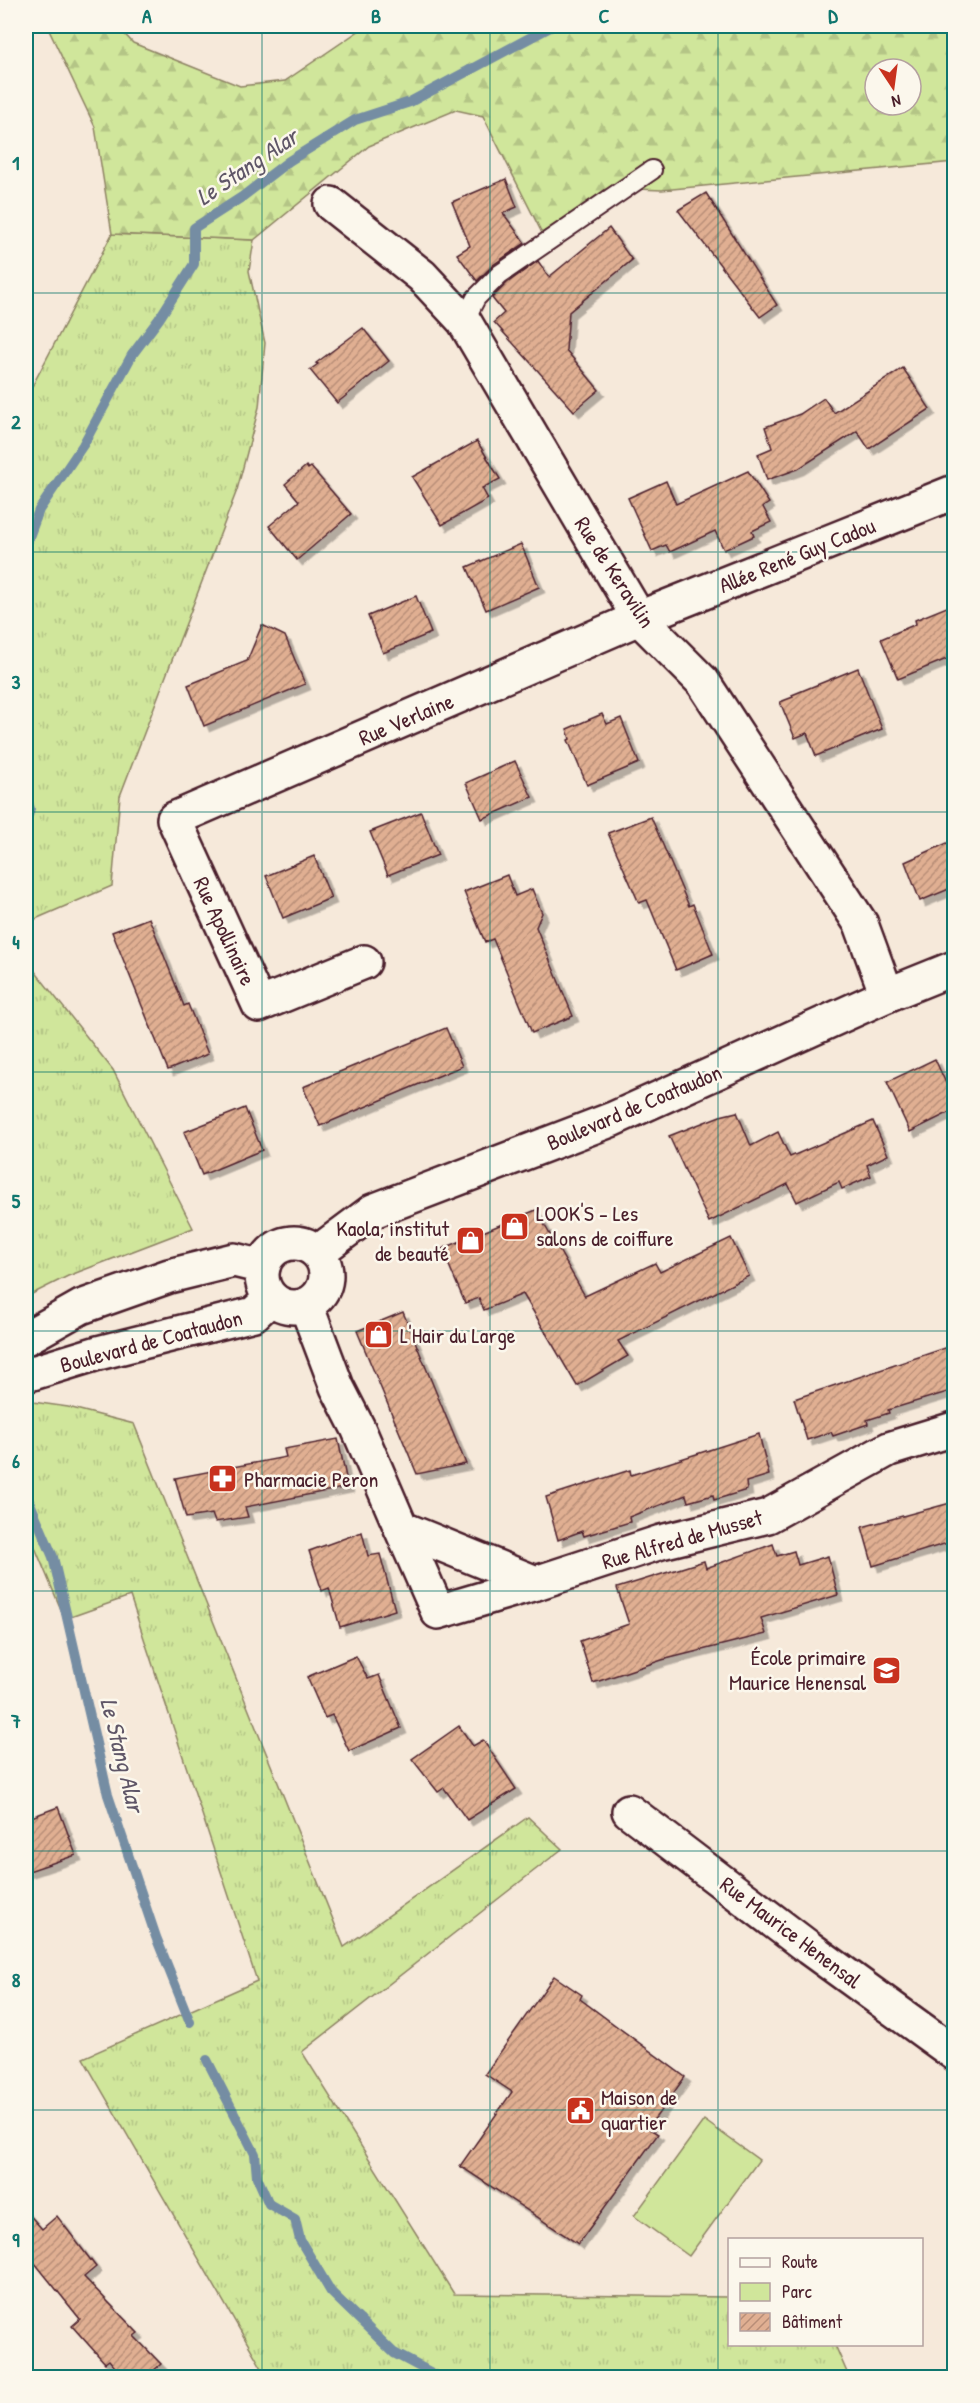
<svg xmlns="http://www.w3.org/2000/svg" width="980" height="2403" font-family="'Patrick Hand',sans-serif">
<style>
.grass{fill:url(#grass-tufts);stroke:#8d8263;stroke-width:1.5}
.forest{fill:url(#forest-firs);stroke:#8d8263;stroke-width:1.5;fill-rule:evenodd}
.green{fill:#d0e69b;stroke:#8d8263;stroke-width:1.5}
.lines{fill:none;stroke-linecap:round;stroke-linejoin:round}
.stream{stroke:#758da3;stroke-width:10}
.building{fill:url(#building-hatch);stroke:#4a1f2b;stroke-width:1.5;filter:url(#shadow)}
.service-casing{stroke:#4a1f2b;stroke-width:22}
.minor-casing{stroke:#4a1f2b;stroke-width:38}
.secondary-casing{stroke:#4a1f2b;stroke-width:38}
.service{stroke:#fbf7ec;stroke-width:18}
.minor{stroke:#fbf7ec;stroke-width:33}
.secondary{stroke:#fbf7ec;stroke-width:33}
.grid{fill:none;stroke:#0f766e;stroke-width:1.5;stroke-opacity:0.55}
.labels{text-anchor:middle;stroke-width:5;stroke-linejoin:round;paint-order:stroke}
.street-label{font-size:22px;fill:#4a1f2b;stroke:#fbf7ec}
.poi-label{font-size:22px;fill:#4a1f2b;stroke:#fbf7ec;text-anchor:start}
.water-label{font-size:24px;font-style:italic;fill:#5f5667;stroke:#fbf7ec}
.neatline{fill:none;stroke:#0f766e;stroke-width:2}
.grid-label{font-size:20px;text-anchor:middle;font-weight:bold;fill:#0f766e}
</style>
<defs>
<pattern id="grass-tufts" width="24" height="20" patternUnits="userSpaceOnUse" patternTransform="scale(1.5)"><rect width="24" height="20" fill="#d0e69b"/><path d="M3 7l-1-3M5 7V3M7 7l1-3M15 17l-1-3M17 17v-4M19 17l1-3" fill="none" stroke="#b4c586"/></pattern>
<pattern id="forest-firs" width="22" height="20" patternUnits="userSpaceOnUse" patternTransform="scale(1.5)"><rect width="22" height="20" fill="#d0e69b"/><path d="M5 1l3.5 6h-7zM16 11l3.5 6h-7z" fill="#b4c586"/></pattern>
<pattern id="building-hatch" width="6" height="6" patternUnits="userSpaceOnUse" patternTransform="scale(1.5)"><rect width="6" height="6" fill="#e0af92"/><path d="M-1 1l2-2M0 6l6-6M5 7l2-2" fill="none" stroke="#b88e77"/></pattern>
<filter id="shadow"><feDropShadow dx="5.5" dy="5.5" stdDeviation="0" flood-color="#0004"/></filter>
</defs>
<rect width="100%" height="100%" fill="#f6e9da"/>
<filter id="ink" filterUnits="userSpaceOnUse"><feTurbulence type="fractalNoise" baseFrequency=".0167" numOctaves="2"/><feDisplacementMap in="SourceGraphic" scale="12" xChannelSelector="R" yChannelSelector="G"/><feConvolveMatrix kernelMatrix="1 2 1 2 8 2 1 2 1" color-interpolation-filters="sRGB"/></filter>
<g filter="url(#ink)">
<g class="grass">
<polygon points="112,234 254,240 249,271 265,343 259,407 237,490 120,796 112,886 26,923 26,398"/>
<polygon points="26,960 113,1070 193,1228 68,1276 26,1297"/>
<polygon points="26,1401 68,1407 134,1424 344,1947 528,1817 562,1849 302,2052 454,2294 729,2297 730,2344 835,2345 849,2377 267,2377 83,2058 257,1981 130,1596 65,1619 26,1526"/>
</g>
<path class="forest" d="M 47,26 L 117,26 L 133,43 L 240,86 L 285,81 L 366,26 L 954,26 L 954,162 L 662,190 L 638,189 L 550,249 L 483,116 L 456,110 L 369,146 L 254,240 L 112,234 L 95,127 ZM 875,69 L 911,69 L 911,105 L 875,105 Z"/>
<polygon class="green" points="704,2120 759,2160 689,2256 634,2216"/>
<g class="lines">
<g class="stream">
<polyline points="26,545 39,510 83,445 132,355 159,319 194,264 194,228 242,197 289,161 355,120 410,102 552,26"/>
<polyline points="26,795 30,809 26,822"/>
<polyline points="26,1494 53,1557 108,1795 156,1937 190,2022"/>
<polyline points="207,2060 255,2154 257,2177 269,2204 295,2219 300,2240 331,2292 394,2353 441,2378"/>
</g>
</g>
<g class="building">
<polygon points="506,179 517,207 503,213 525,243 493,265 477,281 457,254 470,246 452,202"/>
<polygon points="706,193 777,305 760,317 678,210"/>
<polygon points="609,228 632,260 569,312 566,350 599,390 574,411 494,322 504,313 492,298 507,283 538,261 549,277"/>
<polygon points="363,328 389,361 337,403 310,370 318,364 316,363"/>
<polygon points="903,368 930,409 869,449 857,431 798,469 767,480 758,454 772,448 765,427 800,414 824,398 834,413"/>
<polygon points="477,441 500,479 482,488 488,499 442,525 412,477"/>
<polygon points="306,466 308,469 311,467 351,514 297,560 269,526 299,501 285,484"/>
<polygon points="748,471 769,503 763,507 771,522 752,531 754,536 724,550 715,531 670,552 666,545 652,551 628,498 666,481 676,504"/>
<polygon points="521,544 539,587 486,610 467,567"/>
<polygon points="416,596 431,633 383,653 368,616"/>
<polygon points="954,604 954,656 898,679 881,639 916,624 915,620"/>
<polygon points="262,625 285,636 305,684 204,726 188,685 247,661"/>
<polygon points="858,668 882,729 816,756 807,733 795,738 780,702 793,697 792,695"/>
<polygon points="602,714 607,724 621,718 639,763 587,785 568,740 570,739 567,729"/>
<polygon points="515,761 532,797 482,819 466,783"/>
<polygon points="421,812 438,855 388,875 370,832"/>
<polygon points="651,817 689,906 693,904 713,954 676,970 647,900 639,903 608,833"/>
<polygon points="954,840 954,887 920,901 905,862"/>
<polygon points="314,856 331,898 283,918 266,876"/>
<polygon points="507,875 515,896 532,889 542,913 536,927 573,1016 532,1033 493,939 485,942 464,892"/>
<polygon points="149,918 184,1006 188,1004 208,1054 168,1070 112,932"/>
<polygon points="446,1028 462,1066 320,1126 303,1087"/>
<polygon points="935,1059 954,1101 954,1110 910,1132 887,1082"/>
<polygon points="245,1108 262,1150 202,1175 184,1132"/>
<polygon points="737,1112 751,1146 778,1132 790,1157 873,1121 888,1155 867,1165 871,1176 842,1189 839,1182 797,1202 788,1184 709,1222 669,1136 720,1116"/>
<polygon points="536,1210 585,1296 655,1263 660,1272 731,1238 749,1276 618,1341 628,1356 577,1386 523,1294 484,1310 479,1298 465,1303 442,1249"/>
<polygon points="403,1312 445,1414 466,1464 417,1474 357,1331"/>
<polygon points="954,1345 954,1390 888,1410 889,1413 867,1420 868,1424 833,1436 831,1432 807,1440 794,1399"/>
<polygon points="759,1434 769,1475 746,1482 747,1490 714,1500 713,1495 688,1502 686,1495 629,1517 630,1522 584,1536 582,1531 558,1540 546,1497 630,1470 631,1475"/>
<polygon points="338,1439 348,1487 245,1507 248,1517 215,1522 212,1514 186,1518 175,1478 286,1457 284,1449"/>
<polygon points="954,1502 954,1541 873,1566 862,1527"/>
<polygon points="362,1532 368,1556 380,1554 395,1610 340,1627 329,1588 322,1591 309,1551"/>
<polygon points="773,1544 777,1556 794,1551 798,1565 828,1556 838,1595 761,1618 766,1634 662,1660 593,1683 580,1641 629,1624 617,1588 704,1561 706,1568"/>
<polygon points="356,1656 368,1679 379,1675 401,1728 349,1751 332,1715 325,1718 307,1677"/>
<polygon points="459,1726 473,1746 483,1740 516,1789 467,1820 444,1788 438,1792 412,1759"/>
<polygon points="58,1807 76,1855 26,1872 26,1819"/>
<polygon points="554,1976 582,1995 580,1999 685,2077 648,2128 658,2134 578,2244 460,2166 512,2092 485,2074"/>
<polygon points="26,2211 42,2229 57,2216 96,2267 84,2277 138,2333 134,2336 161,2364 145,2378 124,2378 109,2360 105,2363 72,2326 80,2319 26,2252"/>
</g>
<g class="lines">
<defs>
<polyline id="service" points="464,321 476,298 500,274 652,170"/>
<g id="minor">
<polyline points="331,204 422,276 464,321 639,618 703,682 861,924 887,995"/>
<polyline points="364,962 259,1005 174,819 639,618 954,492"/>
<polyline points="306,1305 337,1387 358,1428 401,1528 536,1583 661,1542 768,1516 889,1449 954,1429"/>
<polyline points="401,1528 438,1612 536,1583"/>
<polyline points="629,1811 809,1948 954,2053"/>
</g>
<g id="secondary">
<circle cx="294" cy="1275" r="32"/>
<polyline points="318,1252 373,1211 613,1119 887,995 954,968"/>
<polyline points="26,1338 81,1307 169,1276 234,1260 263,1267"/>
<polyline points="26,1375 98,1353 254,1314 271,1298"/>
</g>
</defs>
<use href="#service" class="service-casing"/>
<use href="#minor" class="minor-casing"/>
<use href="#secondary" class="secondary-casing"/>
<use href="#service" class="service"/>
<use href="#minor" class="minor"/>
<use href="#secondary" class="secondary"/>
</g>
</g>
<path class="grid" d="M 262,26 L 262,2378M 490,26 L 490,2378M 718,26 L 718,2378M 26,293 L 954,293M 26,552 L 954,552M 26,812 L 954,812M 26,1072 L 954,1072M 26,1331 L 954,1331M 26,1591 L 954,1591M 26,1851 L 954,1851M 26,2110 L 954,2110"/>
<defs>
<symbol id="shop-square" viewBox="-11 -11 22 22"><rect x="-9" y="-9" width="18" height="18" rx="4" fill="#c8321e" stroke="#fbf7ec"/><path d="M-5-2.5h2.3a2.7 3.5 0 0 1 5.4 0H5L5.5 6h-11ZM-1.5-2.5h3a1.5 2.3 0 0 0-3 0Z" fill="#fff"/></symbol>
<symbol id="pharmacy-square" viewBox="-11 -11 22 22"><rect x="-9" y="-9" width="18" height="18" rx="4" fill="#c8321e" stroke="#fbf7ec"/><path d="M-2-6h4v4h4v4h-4v4h-4v-4h-4v-4h4Z" fill="#fff"/></symbol>
<symbol id="school-square" viewBox="-11 -11 22 22"><rect x="-9" y="-9" width="18" height="18" rx="4" fill="#c8321e" stroke="#fbf7ec"/><path d="M0-5L7-2L0 1L-7-2ZM-4 1L0 2.5L4 1V4Q0 6-4 4Z" fill="#fff"/></symbol>
<symbol id="civic-square" viewBox="-11 -11 22 22"><rect x="-9" y="-9" width="18" height="18" rx="4" fill="#c8321e" stroke="#fbf7ec"/><path d="M-.6-6.5H3V-4.5H.6V-3L4-1V1h2V6H-6V1h2V-1L-.6-3ZM-1.2 2.5V6h2.4V2.5Z" fill="#fff"/></symbol>
</defs>
<g fill-rule="evenodd">
<use href="#shop-square" x="498" y="1210" width="33" height="33"/>
<use href="#shop-square" x="454" y="1224" width="33" height="33"/>
<use href="#shop-square" x="362" y="1318" width="33" height="33"/>
<use href="#pharmacy-square" x="206" y="1462" width="33" height="33"/>
<use href="#school-square" x="870" y="1654" width="33" height="33"/>
<use href="#civic-square" x="564" y="2094" width="33" height="33"/>
</g>
<g class="labels">
<g class="street-label">
<text transform="translate(797 555) rotate(-22)" y="8">Allée René Guy Cadou</text>
<text transform="translate(615 572) rotate(57)" y="8">Rue de Keravilin</text>
<text transform="translate(406 719) rotate(-23)" y="8">Rue Verlaine</text>
<text transform="translate(225 931) rotate(65)" y="8">Rue Apollinaire</text>
<text transform="translate(634 1107) rotate(-23)" y="8">Boulevard de Coataudon</text>
<text transform="translate(151 1341) rotate(-15)" y="8">Boulevard de Coataudon</text>
<text transform="translate(682 1539) rotate(-16)" y="8">Rue Alfred de Musset</text>
<text transform="translate(791 1932) rotate(37)" y="8">Rue Maurice Henensal</text>
</g>
<g class="poi-label">
<text x="536" y="1221">LOOK'S - Les<tspan x="536" dy="25">salons de coiffure</tspan></text>
<text x="449" y="1236" text-anchor="end">Kaola, institut<tspan x="449" dy="25">de beauté</tspan></text>
<text x="400" y="1343">L'Hair du Large</text>
<text x="244" y="1487">Pharmacie Peron</text>
<text x="866" y="1665" text-anchor="end">École primaire<tspan x="866" dy="25">Maurice Henensal</tspan></text>
<text x="601" y="2105">Maison de<tspan x="601" dy="25">quartier</tspan></text>
</g>
<g class="water-label">
<text transform="translate(247 167) rotate(-34)" y="8">Le Stang Alar</text>
<text transform="translate(122 1755) rotate(76)" y="8">Le Stang Alar</text>
</g>
</g>
<rect width="980" height="2403" fill="none" stroke="#fbf7ec" stroke-width="66"/>
<rect x="728" y="2238" width="195" height="108" fill="#fbf7ec" stroke="#b4a19f" stroke-width="1.5"/>
<rect x="740" y="2258" width="30" height="9" fill="#fbf7ec" stroke="#b4a19f" stroke-width="1.5"/>
<text x="782" y="2268" font-size="18" fill="#4a1f2b">Route</text>
<rect x="740" y="2283" width="30" height="18" fill="#d0e69b" stroke="#b4a19f" stroke-width="1.5"/>
<text x="782" y="2298" font-size="18" fill="#4a1f2b">Parc</text>
<rect x="740" y="2313" width="30" height="18" fill="url(#building-hatch)" stroke="#b4a19f" stroke-width="1.5"/>
<text x="782" y="2328" font-size="18" fill="#4a1f2b">Bâtiment</text>
<g transform="translate(893 87) rotate(167)"><circle r="28" fill="#fbf7ec" stroke="#b4a19f" stroke-width="1.5"/>
<path d="M0-4.5L10 22L0 15L-10 22Z" fill="#c8321e"/>
<text y="-9" font-size="16" font-weight="bold" text-anchor="middle" fill="#4a1f2b">N</text>
</g>
<rect x="33" y="33" width="914" height="2337" class="neatline"/>
<g class="grid-label">
<text x="147" y="23">A</text>
<text x="376" y="23">B</text>
<text x="604" y="23">C</text>
<text x="833" y="23">D</text>
<text x="16" y="170">1</text>
<text x="16" y="429">2</text>
<text x="16" y="689">3</text>
<text x="16" y="949">4</text>
<text x="16" y="1208">5</text>
<text x="16" y="1468">6</text>
<text x="16" y="1728">7</text>
<text x="16" y="1987">8</text>
<text x="16" y="2247">9</text>
</g>
</svg>
